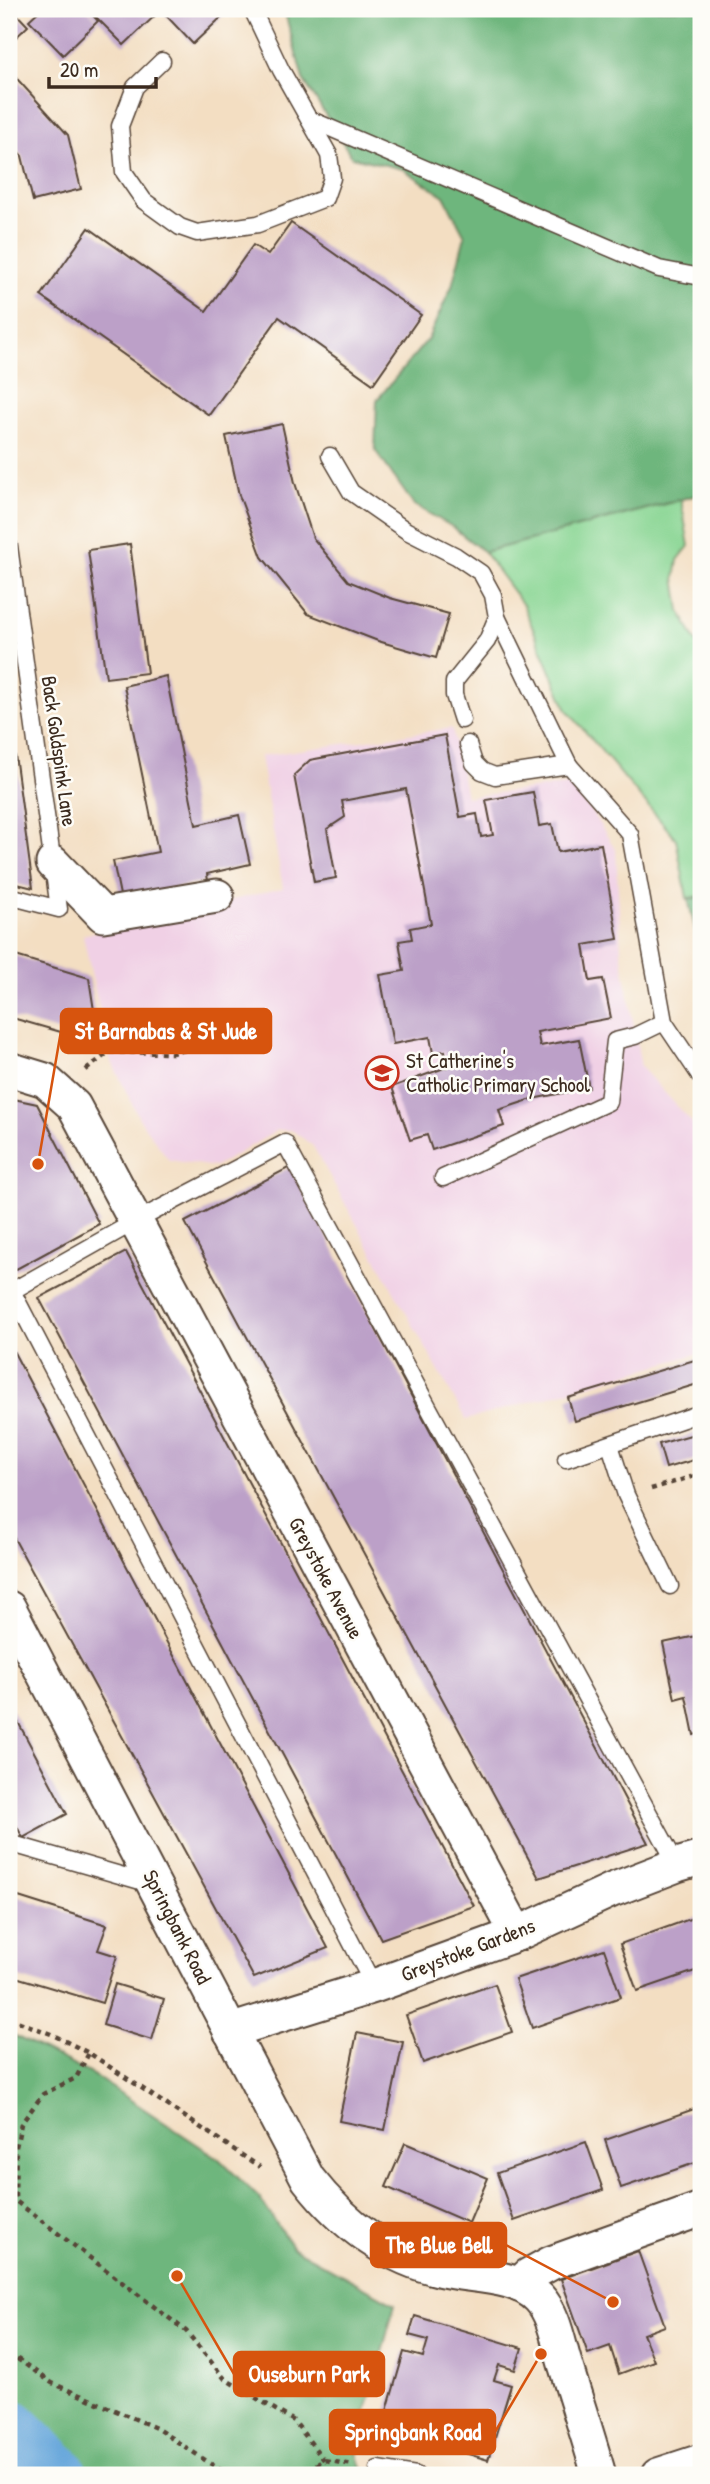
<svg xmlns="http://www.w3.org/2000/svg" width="710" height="2484" font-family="'Patrick Hand',sans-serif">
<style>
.built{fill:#f0d0e5}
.green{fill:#88d593;stroke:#628058;stroke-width:2}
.forest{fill:#6eb67d;stroke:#54704e;stroke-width:2}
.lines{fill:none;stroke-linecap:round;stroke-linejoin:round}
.river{stroke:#6aa9dc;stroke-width:65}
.building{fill:#bca0c8}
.lane-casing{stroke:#574537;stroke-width:19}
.street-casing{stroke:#574537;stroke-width:37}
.path{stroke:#574537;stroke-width:4.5;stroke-dasharray:5 5;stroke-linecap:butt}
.lane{stroke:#fff;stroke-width:16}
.street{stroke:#fff;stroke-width:33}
.labels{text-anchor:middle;stroke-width:5;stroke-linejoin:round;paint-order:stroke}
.street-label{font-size:21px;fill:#3b2a1e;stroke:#fdfcf7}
.poi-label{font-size:21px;fill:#3b2a1e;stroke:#fdfcf7;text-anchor:start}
.leader{fill:none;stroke:#d7540e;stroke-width:2.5}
.callout-dot{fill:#d7540e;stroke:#fdfcf7;stroke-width:2.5}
.callout{fill:#d7540e;stroke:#d7540e;stroke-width:2.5}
.callout-label{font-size:23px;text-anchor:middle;font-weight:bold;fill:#fff}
</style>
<rect width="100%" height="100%" fill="#fdfcf7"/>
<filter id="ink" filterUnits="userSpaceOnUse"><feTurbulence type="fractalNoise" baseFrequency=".0143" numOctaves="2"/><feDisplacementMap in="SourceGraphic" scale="14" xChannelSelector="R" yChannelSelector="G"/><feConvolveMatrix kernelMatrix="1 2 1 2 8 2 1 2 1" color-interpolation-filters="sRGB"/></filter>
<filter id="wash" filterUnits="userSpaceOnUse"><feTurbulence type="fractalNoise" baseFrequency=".00686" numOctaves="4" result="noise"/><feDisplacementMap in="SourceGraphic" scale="28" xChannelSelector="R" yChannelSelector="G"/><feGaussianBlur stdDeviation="1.57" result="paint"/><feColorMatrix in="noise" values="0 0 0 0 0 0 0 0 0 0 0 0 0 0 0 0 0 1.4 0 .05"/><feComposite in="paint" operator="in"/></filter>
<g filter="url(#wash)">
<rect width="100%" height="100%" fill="#f3dec2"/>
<polygon class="built" points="452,728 466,797 574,784 616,850 621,952 641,1067 701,1132 701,1353 466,1420 313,1146 292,1130 278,1130 215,1167 169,1160 140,1120 110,1058 83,935 283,888 260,756"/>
<polygon class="green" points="681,500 689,546 678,560 675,578 680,611 701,651 701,896 687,898 676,839 567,710 523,605 484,552"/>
<g class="forest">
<polygon points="284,9 701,9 701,494 484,552 451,526 414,505 375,450 377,400 428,339 452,286 465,236 444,196 403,169 352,157 303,79"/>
<polygon points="701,897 701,953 688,899"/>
<polygon points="9,2033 93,2075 219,2159 259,2198 293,2248 395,2304 362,2426 357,2451 364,2475 9,2475"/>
</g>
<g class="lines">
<polyline class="river" points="9,2431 55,2475"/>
</g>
<g id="blocks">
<g class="building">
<polygon points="9,9 12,9 28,26 9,44"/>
<polygon points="41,9 87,9 98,21 63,55 29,20"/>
<polygon points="92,9 157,9 160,11 124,45 90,11"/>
<polygon points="160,9 230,9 193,44"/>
<polygon points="9,70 68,135 81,189 33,201 22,156 9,141"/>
<polygon points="291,223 421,315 373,384 279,317 209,415 41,296 89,228 206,311 253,245 268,255"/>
<polygon points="282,424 295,483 313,538 348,581 390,598 449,614 436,658 378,641 308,614 262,557 239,495 226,436"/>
<polygon points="130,544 147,673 106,678 88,550"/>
<polygon points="166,676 196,825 239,815 250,864 207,874 208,881 121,900 113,861 158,852 124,686"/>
<polygon points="9,718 10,718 33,888 9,882"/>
<polygon points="445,735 460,817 477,814 481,837 493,835 486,800 533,792 539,826 552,824 558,852 601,844 618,939 584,945 590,981 603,979 611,1018 537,1032 540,1046 579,1039 589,1088 532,1099 499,1110 504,1126 432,1150 427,1135 410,1140 392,1087 447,1067 445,1051 433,1053 430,1037 393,1044 380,975 404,971 399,941 412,939 410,928 431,924 406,789 342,801 345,817 327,829 336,878 314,882 294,775 310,760"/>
<polygon points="9,954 89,978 99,1043 9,1017"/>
<polygon points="9,1098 37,1104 99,1224 9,1273"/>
<polygon points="290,1167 648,1843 539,1878 185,1222"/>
<polygon points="126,1252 474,1906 381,1939 39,1298"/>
<polygon points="9,1343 328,1948 254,1978 9,1529"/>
<polygon points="701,1358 701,1383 575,1421 568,1398"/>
<polygon points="701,1432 701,1458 666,1468 659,1444"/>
<polygon points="701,1635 701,1733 694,1735 686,1696 675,1699 663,1643"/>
<polygon points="9,1705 67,1814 23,1838 9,1812"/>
<polygon points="9,1894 107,1925 98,1950 117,1956 102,2003 9,1975"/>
<polygon points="701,1915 701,1969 637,1991 620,1944"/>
<polygon points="604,1949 621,1997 532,2028 515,1979"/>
<polygon points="115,1984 164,1999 152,2040 103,2025"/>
<polygon points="495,1984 512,2032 423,2063 406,2015"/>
<polygon points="357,2033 403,2042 385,2130 339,2121"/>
<polygon points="694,2109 701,2131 701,2161 621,2188 605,2140"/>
<polygon points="586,2142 603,2190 514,2221 497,2173"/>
<polygon points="405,2143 488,2178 469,2223 386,2187"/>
<polygon points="638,2251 665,2326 643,2334 654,2361 619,2374 610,2346 588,2354 561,2279"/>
<polygon points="415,2316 522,2348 515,2370 499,2365 494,2380 511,2385 488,2460 382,2428 404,2352 423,2357 428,2340 409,2335"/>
</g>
</g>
</g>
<g filter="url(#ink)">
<use href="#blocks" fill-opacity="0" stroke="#574537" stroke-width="2"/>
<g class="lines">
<defs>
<g id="lane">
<polyline points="162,61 135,87 120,126 124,172 144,201 180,227 197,233 258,224 325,198 332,178 329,155 281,70 252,9"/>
<polyline points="309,119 659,269 701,277"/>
<polyline points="330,456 351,492 407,531 456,556 481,573 493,595 497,617 487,641 454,682 454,695 462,720"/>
<polyline points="9,546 59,909 9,896"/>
<polyline points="497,617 569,765"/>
<polyline points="468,744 474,763 482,771 495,776 569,765 630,834 664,1022 701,1077"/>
<polyline points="443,1178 608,1102 615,1041 635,1036 664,1022"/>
<polyline points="610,1445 626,1495 670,1586"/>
<polyline points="566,1459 701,1413"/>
<polyline points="9,1843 151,1884"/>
<polyline points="374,1986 12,1291 136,1221 285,1143 677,1865"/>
<polyline points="378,2469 416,2475"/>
</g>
<g id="street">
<polyline points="53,863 103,915 217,896"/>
<polyline points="9,1069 45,1080 74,1106 517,1934"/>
<path d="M 9,1608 L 308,2179 C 343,2224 386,2257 442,2270 C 473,2277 516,2274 539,2298 C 555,2315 559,2346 566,2367 C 577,2403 589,2439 599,2475"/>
<polyline points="230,2031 374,1986 517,1934 612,1890 677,1865 701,1858"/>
<polyline points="519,2285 529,2275 551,2263 701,2209"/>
<polyline points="658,2475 701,2461"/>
</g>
</defs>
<use href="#lane" class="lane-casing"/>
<use href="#street" class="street-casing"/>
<g class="path">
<polyline points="86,1070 109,1052 172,1053 262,1033"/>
<polyline points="651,1489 701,1474"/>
<polyline points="9,2018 51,2034 89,2053 260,2167"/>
<polyline points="9,2196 186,2331 225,2379 294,2421 324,2460"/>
<polyline points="9,2205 15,2199 16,2147 21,2124 43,2094 76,2078 89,2053"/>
<polyline points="9,2353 52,2383 156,2428 219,2469 237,2475"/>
<polyline points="299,2475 324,2460 353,2465"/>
</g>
<use href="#lane" class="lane"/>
<use href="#street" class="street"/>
</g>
</g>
<defs>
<symbol id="school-ring" viewBox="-11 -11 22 22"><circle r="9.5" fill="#fdfcf7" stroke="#c8321e" stroke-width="1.5"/><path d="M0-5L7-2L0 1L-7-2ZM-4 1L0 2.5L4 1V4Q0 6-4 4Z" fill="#c8321e"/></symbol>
</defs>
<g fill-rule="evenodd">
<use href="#school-ring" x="363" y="1054" width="38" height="38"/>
</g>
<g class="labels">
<g class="street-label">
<text transform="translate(59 751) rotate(82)" y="7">Back Goldspink Lane</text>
<text transform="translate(326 1578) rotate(62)" y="7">Greystoke Avenue</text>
<text transform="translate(177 1927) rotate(63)" y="7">Springbank Road</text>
<text transform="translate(468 1950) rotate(-21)" y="7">Greystoke Gardens</text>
</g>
<g class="poi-label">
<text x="406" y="1068">St Catherine's<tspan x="406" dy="24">Catholic Primary School</tspan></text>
</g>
</g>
<path class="leader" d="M38 1164L61 1031M613 2302L506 2245M177 2276L234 2374M541 2354L495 2432"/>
<g class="callout-dot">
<circle cx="38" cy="1164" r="7"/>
<circle cx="613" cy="2302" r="7"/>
<circle cx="177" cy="2276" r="7"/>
<circle cx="541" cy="2354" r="7"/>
</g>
<g class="callout">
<rect x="61" y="1009" width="210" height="44" rx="7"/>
<rect x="371" y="2223" width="135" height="44" rx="7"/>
<rect x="234" y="2352" width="150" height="44" rx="7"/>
<rect x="330" y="2410" width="165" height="44" rx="7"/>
</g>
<g class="callout-label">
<text x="166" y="1039">St Barnabas &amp; St Jude</text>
<text x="439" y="2253">The Blue Bell</text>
<text x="309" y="2382">Ouseburn Park</text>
<text x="413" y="2440">Springbank Road</text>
</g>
<rect width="710" height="2484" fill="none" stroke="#fdfcf7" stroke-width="35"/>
<path d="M49 77v10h107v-10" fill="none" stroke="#3b2a1e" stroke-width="3.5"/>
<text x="60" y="77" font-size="21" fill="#3b2a1e" stroke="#fdfcf7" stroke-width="5" paint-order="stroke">20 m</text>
</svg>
